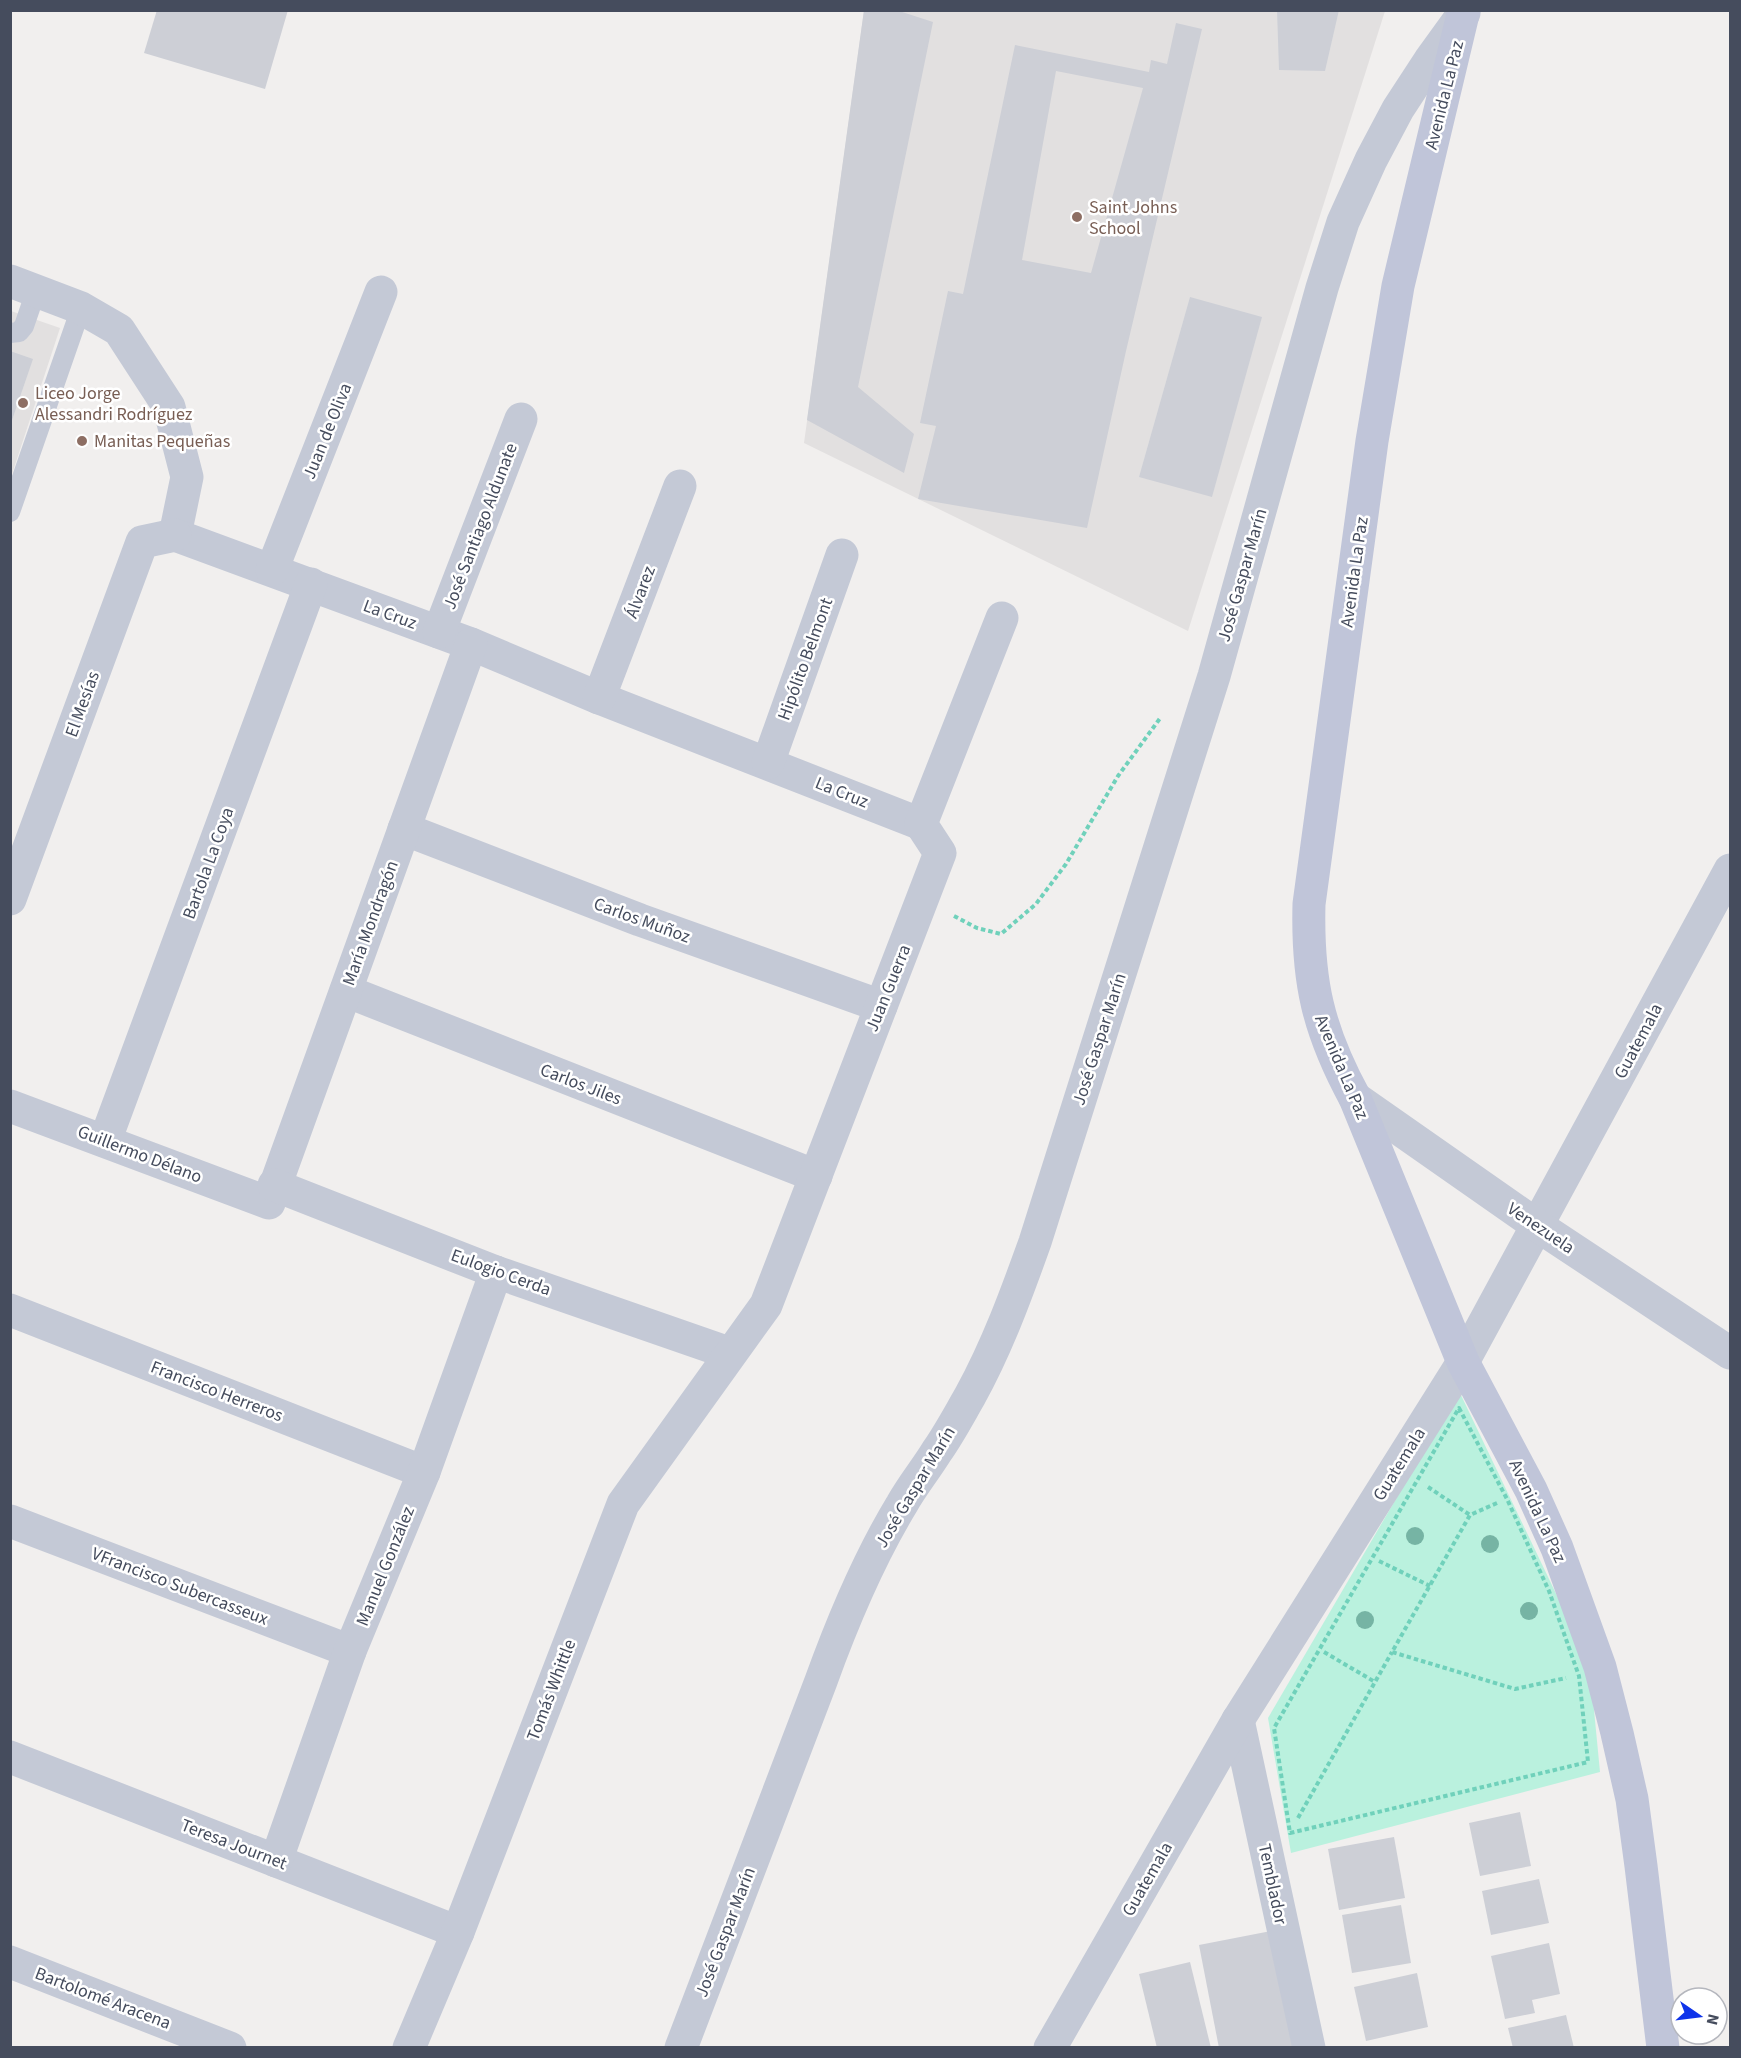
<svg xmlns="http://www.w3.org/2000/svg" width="1741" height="2058" font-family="'Source Sans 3',sans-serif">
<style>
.education{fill:#e2e0e0}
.green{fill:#baf1de}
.building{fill:#cdcfd6;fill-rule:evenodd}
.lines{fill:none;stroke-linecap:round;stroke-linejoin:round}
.path{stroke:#70d1bb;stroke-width:4;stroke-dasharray:4.5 3;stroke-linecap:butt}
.service{stroke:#c4c9d6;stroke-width:20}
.minor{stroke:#c4c9d6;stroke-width:33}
.tertiary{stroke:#c4c9d6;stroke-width:33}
.secondary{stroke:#c0c5d9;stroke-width:33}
.tree{fill:#76b4a4}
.education-dot{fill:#8d6e63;stroke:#fff;stroke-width:2}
.labels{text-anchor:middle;stroke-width:5;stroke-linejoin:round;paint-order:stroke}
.street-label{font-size:18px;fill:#454c5d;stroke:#fff}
.education-label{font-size:18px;fill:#785e54;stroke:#fff;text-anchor:start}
</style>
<rect width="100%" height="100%" fill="#f1efee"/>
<g class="education">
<polygon points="864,11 1385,11 1188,631 804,443"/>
<polygon points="11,311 60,328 11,477"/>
</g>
<polygon class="green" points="1459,1391 1571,1625 1591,1679 1600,1772 1291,1853 1268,1718"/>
<g class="building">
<polygon points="157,10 288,10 265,89 144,53"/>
<polygon points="864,10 896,10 933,22 858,387 914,434 904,473 807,420"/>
<polygon points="1277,10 1339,10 1325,71 1279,70"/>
<path d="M 1176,23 L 1202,29 L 1126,351 L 1087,528 L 918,499 L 936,426 L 920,423 L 948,291 L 963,294 L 1015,45 L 1149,72 L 1151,60 L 1167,64 ZM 1056,71 L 1143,88 L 1091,273 L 1022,260 Z"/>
<polygon points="1190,297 1262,317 1212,497 1139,477"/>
<polygon points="10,351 33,359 11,423 10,423"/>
<polygon points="1520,1812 1531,1866 1480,1876 1469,1823"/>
<polygon points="1394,1837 1405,1898 1339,1910 1328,1849"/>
<polygon points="1539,1879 1549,1923 1491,1935 1482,1891"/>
<polygon points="1401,1905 1411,1963 1352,1973 1342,1915"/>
<polygon points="1271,1931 1294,2048 1219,2048 1199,1945"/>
<polygon points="1549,1943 1560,1994 1532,2000 1535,2013 1505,2019 1491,1956"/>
<polygon points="1190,1962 1211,2048 1157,2048 1139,1974"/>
<polygon points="1417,1973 1428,2027 1366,2041 1354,1987"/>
<polygon points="1566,2015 1574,2048 1513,2048 1508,2028"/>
</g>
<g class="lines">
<g class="path">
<polyline points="954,916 977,928 1001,934 1036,904 1066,864 1118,776 1161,717"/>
<polygon points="1459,1408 1507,1499 1549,1591 1579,1676 1588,1762 1290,1833 1274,1728"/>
<polyline points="1428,1487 1470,1515"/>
<polyline points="1497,1503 1470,1515 1392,1652 1515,1689 1566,1678"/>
<polyline points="1379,1561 1430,1586"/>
<polyline points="1324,1652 1375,1682"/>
<polyline points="1298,1818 1392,1652"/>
</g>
<g class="service">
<polyline points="10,333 19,332 24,326 36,291"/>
<polyline points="10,512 81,308"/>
</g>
<g class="minor">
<polyline points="10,281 81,308 119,330 169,407 187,477 175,535"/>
<polyline points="175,535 471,644 599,698 921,824"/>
<polyline points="272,570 381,292"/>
<polyline points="439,632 521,419"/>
<polyline points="599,698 680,486"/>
<polyline points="768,763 842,555"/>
<polyline points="404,829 640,920 881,1006"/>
<polyline points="10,899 142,542 175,535"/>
<polyline points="346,991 816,1176"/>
<polyline points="10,1106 269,1203 471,644"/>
<polyline points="105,1141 311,584"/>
<polyline points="274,1185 496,1272 729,1353"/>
<polyline points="10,1310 424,1472"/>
<polyline points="10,1521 350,1651"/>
<polyline points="1238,1720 1309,2048"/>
<polyline points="10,1757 458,1932"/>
<polyline points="276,1861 350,1651 424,1472 496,1272"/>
<polyline points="10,1962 230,2048"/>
<polyline points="409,2048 458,1932 623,1504 766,1305 940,853 921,824 1002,618"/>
<polyline points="1050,2048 1238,1720 1463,1362 1730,870"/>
</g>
<g class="tertiary">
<polyline points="1355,1098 1538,1226 1730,1353"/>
<path d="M 681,2048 L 821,1681 C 843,1620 868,1560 902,1504 C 912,1486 926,1469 937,1451 C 949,1434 959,1415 970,1396 C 997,1347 1016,1295 1035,1242 L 1214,676 L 1322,288 L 1343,222 L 1371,160 L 1398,109 L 1430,60 L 1464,13"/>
</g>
<path class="secondary" d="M 1464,10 L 1398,286 L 1372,441 L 1309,904 C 1307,981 1318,1030 1355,1098 L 1463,1362 L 1531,1490 L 1557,1548 L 1600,1667 L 1617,1733 L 1632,1799 L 1641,1866 L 1663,2048"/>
</g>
<g class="tree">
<circle cx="1415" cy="1536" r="9"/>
<circle cx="1490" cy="1544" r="9"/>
<circle cx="1529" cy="1611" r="9"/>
<circle cx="1365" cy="1620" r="9"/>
</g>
<g class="education-dot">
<circle cx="1077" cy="217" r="6"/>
<circle cx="23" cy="403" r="6"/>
<circle cx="82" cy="441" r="6"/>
</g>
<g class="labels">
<g class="street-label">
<text transform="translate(1444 95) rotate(-76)" y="6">Avenida La Paz</text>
<text transform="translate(327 431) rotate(-68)" y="6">Juan de Oliva</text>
<text transform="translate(480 526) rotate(-69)" y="6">José Santiago Aldunate</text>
<text transform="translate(1354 572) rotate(-82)" y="6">Avenida La Paz</text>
<text transform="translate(1242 575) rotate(-74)" y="6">José Gaspar Marín</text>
<text transform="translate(640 592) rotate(-69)" y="6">Álvarez</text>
<text transform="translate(390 614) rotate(20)" y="6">La Cruz</text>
<text transform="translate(805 659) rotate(-70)" y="6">Hipólito Belmont</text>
<text transform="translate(82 704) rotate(-70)" y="6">El Mesías</text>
<text transform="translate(842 792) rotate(22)" y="6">La Cruz</text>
<text transform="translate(208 863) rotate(-70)" y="6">Bartola La Coya</text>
<text transform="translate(642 920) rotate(20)" y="6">Carlos Muñoz</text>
<text transform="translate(370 923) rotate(-70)" y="6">María Mondragón</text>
<text transform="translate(888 988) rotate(-68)" y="6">Juan Guerra</text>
<text transform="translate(1099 1039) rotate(-72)" y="6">José Gaspar Marín</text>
<text transform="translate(1638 1041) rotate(-62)" y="6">Guatemala</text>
<text transform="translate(1342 1067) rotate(67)" y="6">Avenida La Paz</text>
<text transform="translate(581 1084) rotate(21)" y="6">Carlos Jiles</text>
<text transform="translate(140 1154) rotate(21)" y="6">Guillermo Délano</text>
<text transform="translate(1541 1228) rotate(34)" y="6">Venezuela</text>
<text transform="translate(501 1272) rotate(20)" y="6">Eulogio Cerda</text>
<text transform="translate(217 1391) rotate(21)" y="6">Francisco Herreros</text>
<text transform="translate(1399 1464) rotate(-58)" y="6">Guatemala</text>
<text transform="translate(915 1487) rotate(-59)" y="6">José Gaspar Marín</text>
<text transform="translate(1538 1511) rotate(65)" y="6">Avenida La Paz</text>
<text transform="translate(385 1566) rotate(-68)" y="6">Manuel González</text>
<text transform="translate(180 1586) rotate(21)" y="6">VFrancisco Subercasseux</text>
<text transform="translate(551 1690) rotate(-69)" y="6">Tomás Whittle</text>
<text transform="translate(234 1844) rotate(21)" y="6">Teresa Journet</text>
<text transform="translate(1147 1879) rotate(-60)" y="6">Guatemala</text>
<text transform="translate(1273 1884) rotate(78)" y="6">Temblador</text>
<text transform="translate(725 1932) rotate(-69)" y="6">José Gaspar Marín</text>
<text transform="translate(103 1998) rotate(21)" y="6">Bartolomé Aracena</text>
</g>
<g class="education-label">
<text x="1089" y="213">Saint Johns<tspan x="1089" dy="21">School</tspan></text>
<text x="35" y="399">Liceo Jorge<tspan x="35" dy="21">Alessandri Rodríguez</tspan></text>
<text x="94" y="447">Manitas Pequeñas</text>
</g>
</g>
<rect width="1741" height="2058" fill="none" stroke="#454c5d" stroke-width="24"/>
<g transform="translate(1699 2016) rotate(104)"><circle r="28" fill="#ffffff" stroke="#b5b7be" stroke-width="1.5"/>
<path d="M0-4.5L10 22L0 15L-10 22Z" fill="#0f34ea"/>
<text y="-9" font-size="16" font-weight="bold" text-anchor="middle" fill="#454c5d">N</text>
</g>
</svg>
